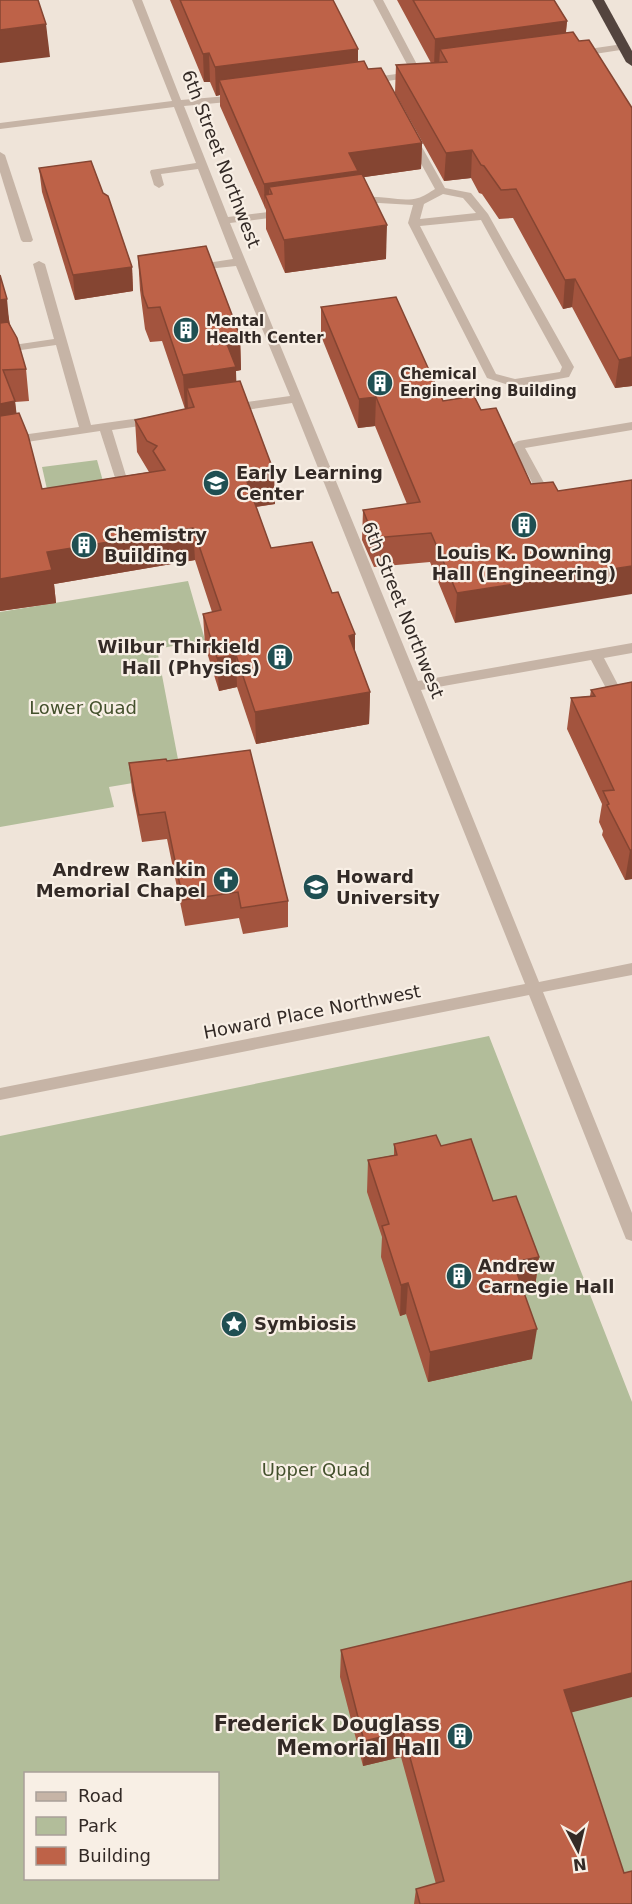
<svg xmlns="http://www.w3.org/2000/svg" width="632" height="1904" font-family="'DejaVu Sans',sans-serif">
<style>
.green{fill:#b2bd9a;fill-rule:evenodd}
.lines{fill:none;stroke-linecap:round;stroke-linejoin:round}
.minor{fill:#c6b4a6;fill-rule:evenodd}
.highway{fill:#53443e;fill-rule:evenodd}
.wall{fill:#a3543e}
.shaded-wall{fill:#854532}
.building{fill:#be6248;stroke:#854532;stroke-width:1.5}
.labels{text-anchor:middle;stroke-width:4.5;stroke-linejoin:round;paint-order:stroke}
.far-poi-label{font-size:15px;font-weight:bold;fill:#332a26;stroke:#f8efe5;text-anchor:start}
.street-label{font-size:18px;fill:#332a26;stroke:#f8efe5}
.poi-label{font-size:18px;font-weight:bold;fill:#332a26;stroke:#f8efe5;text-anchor:start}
.park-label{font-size:18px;fill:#43502c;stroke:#f8efe5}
.near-poi-label{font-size:21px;font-weight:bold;fill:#332a26;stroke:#f8efe5;text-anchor:end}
</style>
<rect width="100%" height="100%" fill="#efe4d9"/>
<g class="green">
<polygon points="97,460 108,499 51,507 42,467"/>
<polygon points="188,581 205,640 157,649 181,775 109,787 114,807 0,827 0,612"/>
<path d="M 489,1036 L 632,1402 L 632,1904 L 0,1904 L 0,1136 ZM 26,1774 L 218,1774 L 218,1878 L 26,1878 Z"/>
</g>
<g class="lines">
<g class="minor">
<polygon points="132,0 142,0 181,100 239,95 244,98 239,101 184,106 228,217 285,210 290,213 285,216 230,223 418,681 632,643 632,653 604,658 627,702 620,707 615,705 591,660 421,690 539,982 632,963 632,975 543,992 632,1213 632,1241 626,1239 624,1234 529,995 0,1100 0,1088 525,984 292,403 232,412 226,408 232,404 290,396 236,266 207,269 201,266 207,263 233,259 198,169 161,174 164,185 159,188 154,185 150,172 151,170 196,163 174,107 0,129 0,123 172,101"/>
<polygon points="373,0 383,0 422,74 421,76 367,84 362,81 367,78 411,72"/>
<polygon points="623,44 627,45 627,49 575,57 570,54 575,51"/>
<path d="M 413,137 L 418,140 L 445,188 L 471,193 L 488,214 L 574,367 L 569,377 L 515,387 L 487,378 L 408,223 L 413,205 L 379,203 L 356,206 L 351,203 C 369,189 397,204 418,198 C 423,197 430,192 435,189 L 408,140 ZM 443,194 L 463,198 L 476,213 L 420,219 L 424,204 ZM 481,220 L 562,367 L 560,372 L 515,379 L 496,374 L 420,226 Z"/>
<polygon points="0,152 5,155 33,240 31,242 23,242 21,240 0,172"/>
<polygon points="39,261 45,264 91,425 154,416 160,420 154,424 112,430 127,479 138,479 140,482 138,485 118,487 100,431 0,446 0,438 79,427 56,345 0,353 0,347 54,339 33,264"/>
<polygon points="632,422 632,430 525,448 554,501 548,505 542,501 512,445 518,441"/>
</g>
<polygon class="highway" points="592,0 604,0 632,51 632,66 626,62"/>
</g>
<g class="wall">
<polygon points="170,0 333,0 358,62 368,69 422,143 421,169 364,177 386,259 285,273 266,229 266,210 220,106 220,95 216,96 210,82 204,82"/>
<polygon points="397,0 554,0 567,21 566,32 579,41 632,108 632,386 615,388 572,307 563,309 513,218 499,219 482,194 479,193 471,178 444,181 395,93 396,65 431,63"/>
<polygon points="39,168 103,193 132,267 133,291 75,300 42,192"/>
<polygon points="138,256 240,336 241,370 236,371 236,381 275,504 256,507 271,548 355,652 370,692 369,724 256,744 237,687 219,691 205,646 203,614 212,612 195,560 54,584 56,603 0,611 0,275 10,324 26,369 29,401 15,402 16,413 42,489 149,472 137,452 135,420 185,409 162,341 150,342 145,329 140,290"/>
<polygon points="321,307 443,401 481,410 531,484 558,491 455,623 430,562 374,567 362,540 363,510 407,504 375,426 358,428 321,336"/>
<polygon points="632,682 632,879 625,880 602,835 603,831 599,822 602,804 567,729 571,698 590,696 591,690"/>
<polygon points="167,761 288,901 288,927 243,934 239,918 185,926 167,839 142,842 132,790 129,763"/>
<polygon points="394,1144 441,1146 493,1201 539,1257 535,1287 523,1290 532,1359 428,1382 406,1314 400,1316 381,1257 382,1237 367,1192 368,1160 394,1155"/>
<polygon points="341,1650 571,1713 632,1904 414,1904 416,1889 436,1884 401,1757 363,1766 340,1677"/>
</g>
<g class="shaded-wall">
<polygon points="567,21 564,50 440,49 439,66 434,67 435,39"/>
<polygon points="46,24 50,57 0,63 0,30"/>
<polygon points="358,49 358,77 219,80 220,95 216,96 215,67"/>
<polygon points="209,53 210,82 204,82 203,54"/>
<polygon points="422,143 421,169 358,178 272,194 269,187 269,204 265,195 265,210 264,184 349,153"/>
<polygon points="472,150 471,178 444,181 446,153"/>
<polygon points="387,225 386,259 285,273 284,240"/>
<polygon points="132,267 133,291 75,300 73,275"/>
<polygon points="575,279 572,307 563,309 565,280"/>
<polygon points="7,299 10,331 0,345 0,300"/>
<polygon points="240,336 241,370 236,371 237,401 187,388 188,409 185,409 183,375 225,339"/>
<polygon points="632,357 632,386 615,388 619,360"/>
<polygon points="376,397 375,426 358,428 359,399"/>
<polygon points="15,401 19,433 0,436 0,404"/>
<polygon points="274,472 275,504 246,508 245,476"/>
<polygon points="193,528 195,560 54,584 56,603 0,611 0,579 47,552"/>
<polygon points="632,566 632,594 455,623 457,593"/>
<polygon points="355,634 355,666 349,636"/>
<polygon points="236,655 237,687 219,691 217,658"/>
<polygon points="370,692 369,724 256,744 255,712"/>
<polygon points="630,850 632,850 632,879 625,880"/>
<polygon points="539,1257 535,1287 509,1293 513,1262"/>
<polygon points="408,1283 406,1314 400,1316 401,1285"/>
<polygon points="537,1329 532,1359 428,1382 430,1352"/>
<polygon points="632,1673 632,1697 558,1716 564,1690"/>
<polygon points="403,1732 401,1757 363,1766 364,1741"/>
</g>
<g class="building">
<polygon points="0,0 38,0 46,24 0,30"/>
<polygon points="180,0 333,0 358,49 215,67 209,53 203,54"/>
<polygon points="413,0 554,0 567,21 435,39"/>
<polygon points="573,32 579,41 589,40 632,108 632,357 619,360 575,279 565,280 516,189 501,190 484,166 481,165 472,150 446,153 396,65 447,62 440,49"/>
<polygon points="364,61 368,69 381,68 422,143 349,153 358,171 264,184 219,80"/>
<polygon points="91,161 103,193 108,196 132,267 73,275 39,168"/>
<polygon points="362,174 387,225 284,240 265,195 272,194 269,187"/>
<polygon points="206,246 240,336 225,339 236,367 183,375 160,307 148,308 143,295 138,256"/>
<polygon points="0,275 7,299 0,300"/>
<polygon points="396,297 443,401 474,396 481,410 496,408 531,484 553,482 558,491 632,480 632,566 457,593 431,533 374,538 363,510 420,502 376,397 359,399 321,307"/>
<polygon points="8,322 17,338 26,369 3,370 15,401 0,404 0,323"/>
<polygon points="240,381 274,472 245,476 271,548 312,542 332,593 338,592 355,634 349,636 370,692 255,712 236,655 217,658 203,614 221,610 193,528 47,552 52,570 0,579 0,416 19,413 28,435 42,489 165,470 153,451 157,446 147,441 135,420 194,407 187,388"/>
<polygon points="632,682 632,850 630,850 607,805 609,804 603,791 614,790 571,698 595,696 591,690"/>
<polygon points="250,750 288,901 241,908 238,892 183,900 165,812 139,815 129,763 166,759 167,761"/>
<polygon points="436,1135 441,1146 471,1139 493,1201 516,1196 539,1257 513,1262 537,1329 430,1352 408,1283 401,1285 382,1226 389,1224 368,1160 397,1155 394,1144"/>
<polygon points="632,1581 632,1673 564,1690 624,1873 632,1871 632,1904 420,1904 416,1889 444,1881 403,1732 364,1741 341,1650"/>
</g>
<defs>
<symbol id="building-disc" viewBox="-11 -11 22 22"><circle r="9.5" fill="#1f4f52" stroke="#f8efe5"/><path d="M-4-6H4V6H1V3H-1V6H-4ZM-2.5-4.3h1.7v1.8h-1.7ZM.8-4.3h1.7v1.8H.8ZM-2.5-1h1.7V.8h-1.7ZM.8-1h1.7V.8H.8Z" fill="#fff"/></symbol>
<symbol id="school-disc" viewBox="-11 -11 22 22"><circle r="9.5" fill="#1f4f52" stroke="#f8efe5"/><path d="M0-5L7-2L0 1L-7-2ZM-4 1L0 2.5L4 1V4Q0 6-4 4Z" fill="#fff"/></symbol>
<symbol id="church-disc" viewBox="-11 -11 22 22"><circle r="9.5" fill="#1f4f52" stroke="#f8efe5"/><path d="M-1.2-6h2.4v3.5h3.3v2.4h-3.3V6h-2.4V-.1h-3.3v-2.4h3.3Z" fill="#fff"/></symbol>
<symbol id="university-disc" viewBox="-11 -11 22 22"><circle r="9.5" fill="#1f4f52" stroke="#f8efe5"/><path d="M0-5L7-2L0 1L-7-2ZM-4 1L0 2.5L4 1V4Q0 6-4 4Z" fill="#fff"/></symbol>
<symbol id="sight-disc" viewBox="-11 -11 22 22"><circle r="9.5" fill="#1f4f52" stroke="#f8efe5"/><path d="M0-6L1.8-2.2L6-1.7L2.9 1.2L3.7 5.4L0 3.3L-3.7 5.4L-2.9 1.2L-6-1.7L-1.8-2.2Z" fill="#fff"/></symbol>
</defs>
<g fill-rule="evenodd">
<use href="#building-disc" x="171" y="315" width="30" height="30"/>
<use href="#building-disc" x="365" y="368" width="30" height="30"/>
<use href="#school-disc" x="201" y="468" width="30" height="30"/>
<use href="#building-disc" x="509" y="510" width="30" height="30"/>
<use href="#building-disc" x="69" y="530" width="30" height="30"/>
<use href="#building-disc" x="265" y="642" width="30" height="30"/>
<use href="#church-disc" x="211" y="865" width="30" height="30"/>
<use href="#university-disc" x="301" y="872" width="30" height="30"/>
<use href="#building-disc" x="444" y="1261" width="30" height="30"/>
<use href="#sight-disc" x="219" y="1309" width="30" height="30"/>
<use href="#building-disc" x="445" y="1721" width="30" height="30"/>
</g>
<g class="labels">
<g class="far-poi-label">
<text x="206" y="326">Mental<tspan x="206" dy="17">Health Center</tspan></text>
<text x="400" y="379">Chemical<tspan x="400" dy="17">Engineering Building</tspan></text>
</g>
<g class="street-label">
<text transform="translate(221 159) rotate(69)" y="6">6th Street Northwest</text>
<text transform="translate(403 610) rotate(68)" y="6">6th Street Northwest</text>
<text transform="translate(312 1012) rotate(-11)" y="6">Howard Place Northwest</text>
</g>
<g class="poi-label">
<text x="236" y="479">Early Learning<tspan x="236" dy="21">Center</tspan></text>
<text x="104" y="541">Chemistry<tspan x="104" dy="21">Building</tspan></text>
<text x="524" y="559" text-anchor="middle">Louis K. Downing<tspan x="524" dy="21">Hall (Engineering)</tspan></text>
<text x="260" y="653" text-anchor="end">Wilbur Thirkield<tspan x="260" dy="21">Hall (Physics)</tspan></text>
<text x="206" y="876" text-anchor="end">Andrew Rankin<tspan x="206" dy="21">Memorial Chapel</tspan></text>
<text x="336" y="883">Howard<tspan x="336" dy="21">University</tspan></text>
<text x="478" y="1272">Andrew<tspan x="478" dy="21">Carnegie Hall</tspan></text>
<text x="254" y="1330">Symbiosis</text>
</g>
<g class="park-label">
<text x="83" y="714">Lower Quad</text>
<text x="316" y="1476">Upper Quad</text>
</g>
<g class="near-poi-label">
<text x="440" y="1731">Frederick Douglass<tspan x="440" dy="24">Memorial Hall</tspan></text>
</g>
</g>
<rect x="24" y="1772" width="195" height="108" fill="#f8efe5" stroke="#a9a099" stroke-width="1.5"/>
<rect x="36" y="1792" width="30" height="9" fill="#c6b4a6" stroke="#a9a099" stroke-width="1.5"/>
<text x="78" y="1802" font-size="18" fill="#332a26">Road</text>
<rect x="36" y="1817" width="30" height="18" fill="#b2bd9a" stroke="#a9a099" stroke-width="1.5"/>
<text x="78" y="1832" font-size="18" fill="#332a26">Park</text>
<rect x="36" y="1847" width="30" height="18" fill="#be6248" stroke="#a9a099" stroke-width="1.5"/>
<text x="78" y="1862" font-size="18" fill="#332a26">Building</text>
<g transform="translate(578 1850) rotate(173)" stroke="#f8efe5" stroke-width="4.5" paint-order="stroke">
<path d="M0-4.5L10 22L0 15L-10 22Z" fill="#332a26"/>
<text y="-9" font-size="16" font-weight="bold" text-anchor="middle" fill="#332a26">N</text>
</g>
</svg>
